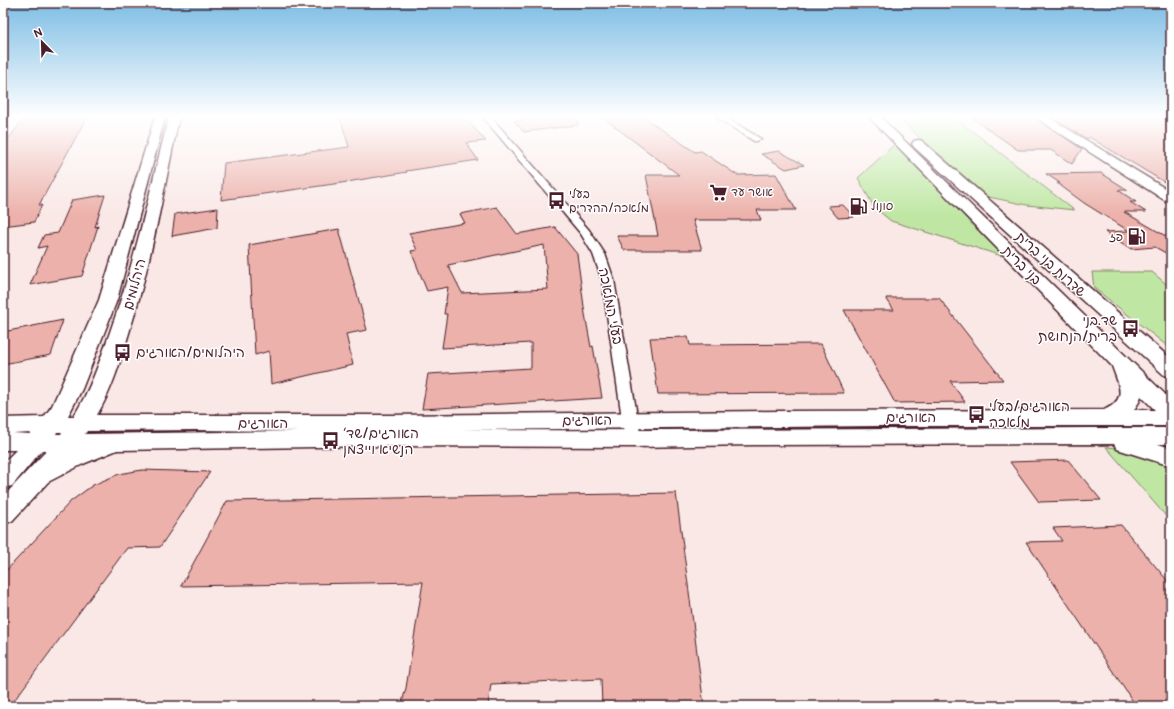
<svg xmlns="http://www.w3.org/2000/svg" width="1174" height="709" font-family="'Balsamiq Sans','Playpen Sans Hebrew',sans-serif">
<style>
.built{fill:#f9e8e6}
.green{fill:#bfe7a3;stroke:#848367}
.building{fill:#ecb1aa;stroke:#4a1f2b;fill-rule:evenodd}
.lines{fill:none;stroke-linecap:round;stroke-linejoin:round}
.street-casing{stroke:#4a1f2b;stroke-width:3}
.secondary-casing{stroke:#4a1f2b;stroke-width:3}
.street{fill:#fff;fill-rule:evenodd}
.secondary{fill:#fff;fill-rule:evenodd}
.labels{text-anchor:middle;stroke-width:3;stroke-linejoin:round;paint-order:stroke}
.far-poi-label{font-size:12px;fill:#4a1f2b;stroke:#fff;text-anchor:start}
.street-label{font-size:14px;fill:#4a1f2b;stroke:#fff}
.poi-label{font-size:14px;fill:#4a1f2b;stroke:#fff;text-anchor:start}
</style>
<rect width="100%" height="100%" fill="#fff"/>
<filter id="ink" filterUnits="userSpaceOnUse"><feTurbulence type="fractalNoise" baseFrequency=".025" numOctaves="2"/><feDisplacementMap in="SourceGraphic" scale="8" xChannelSelector="R" yChannelSelector="G"/><feConvolveMatrix kernelMatrix="1 2 1 2 8 2 1 2 1" color-interpolation-filters="sRGB"/></filter>
<g filter="url(#ink)">
<rect class="built" x="3" y="117" width="1168" height="589"/>
<g class="green">
<polygon points="897,117 954,117 1074,210 1027,205 984,196"/>
<polygon points="898,141 1006,249 1002,256 891,221 874,207 858,178"/>
<polygon points="1092,272 1152,272 1171,288 1171,349 1094,288"/>
<polygon points="1106,447 1118,448 1171,463 1171,522"/>
</g>
<g class="building">
<polygon points="25,117 87,117 39,205 42,205 34,222 3,226 3,146"/>
<polygon points="340,117 464,117 486,141 466,143 478,160 406,171 407,172 341,183 221,200 224,163 349,147"/>
<polygon points="544,117 578,117 578,125 524,132 514,121"/>
<polygon points="602,117 643,117 695,152 701,151 737,175 776,174 796,210 757,210 761,220 693,220 702,250 624,250 617,236 658,236 646,175 679,175"/>
<polygon points="1034,117 1082,149 1072,164 1051,150 1018,150 972,118"/>
<polygon points="1051,117 1171,117 1171,186 1089,137 1087,139"/>
<polygon points="779,151 804,165 786,169 761,154"/>
<polygon points="1101,173 1128,190 1118,190 1136,202 1130,202 1146,212 1124,212 1171,239 1171,256 1155,247 1131,249 1105,232 1129,231 1084,203 1057,183 1060,183 1046,174"/>
<polygon points="105,195 95,227 98,226 82,276 30,285 47,246 38,248 44,235 58,233 72,200"/>
<polygon points="843,205 854,217 838,218 828,206"/>
<path d="M 497,207 L 517,234 L 555,227 L 577,254 L 585,314 L 591,347 L 593,346 L 602,398 L 422,409 L 428,374 L 531,368 L 531,343 L 442,348 L 447,314 L 444,314 L 448,287 L 427,291 L 411,251 L 417,250 L 409,233 L 465,223 L 460,214 ZM 544,245 L 548,289 L 462,293 L 448,265 Z"/>
<polygon points="218,208 217,228 172,236 175,214"/>
<polygon points="339,229 367,330 346,334 353,365 271,384 269,351 255,355 249,245"/>
<polygon points="886,298 939,298 1003,380 950,381 965,402 895,403 844,310 894,310"/>
<polygon points="63,320 51,355 3,364 3,332"/>
<polygon points="688,337 690,345 821,344 844,393 658,394 650,338"/>
<polygon points="1068,460 1101,500 1039,502 1010,462"/>
<polygon points="142,470 210,472 160,547 127,548 10,706 3,706 3,574 71,501 93,485 119,474"/>
<polygon points="676,493 704,706 602,706 601,679 491,684 488,706 401,706 406,688 423,582 181,586 227,501"/>
<polygon points="1121,525 1171,585 1171,706 1136,706 1026,542 1062,541 1053,528"/>
</g>
<g class="lines">
<defs>
<g id="street">
<polygon points="483,117 491,117 589,230 605,254 614,280 641,439 639,443 633,445 627,443 625,439 602,280 593,254 581,234"/>
<polygon points="716,117 725,117 761,139 757,141 754,141"/>
</g>
<g id="secondary">
<path d="M 155,117 L 165,117 L 117,300 L 82,389 L 68,416 L 74,416 C 90,390 100,361 110,332 C 135,262 150,189 169,117 L 179,117 C 164,189 151,263 129,333 C 120,362 112,390 97,415 L 390,415 L 781,411 L 1104,410 C 1128,399 1119,386 1112,366 L 869,117 L 880,117 L 1171,400 L 1171,426 L 878,426 L 460,430 C 697,431 934,428 1171,428 L 1171,444 L 1158,444 L 1171,448 L 1171,466 L 1117,449 L 1114,444 L 753,445 L 633,447 L 383,446 L 117,450 L 83,464 L 48,482 L 12,521 L 3,524 L 3,497 L 47,450 L 42,450 L 12,486 L 3,488 L 3,463 L 16,450 L 3,450 L 3,418 L 44,417 L 52,406 L 99,300 ZM 1141,396 L 1155,410 L 1134,410 L 1139,402 ZM 196,430 L 300,431 L 85,434 L 87,431 ZM 57,432 L 62,432 L 61,434 L 56,434 ZM 31,433 L 30,434 L 12,434 Z"/>
<polygon points="1035,117 1048,117 1171,192 1171,202 1166,201"/>
<polygon points="918,140 922,141 1171,359 1171,377 1164,375 914,147 912,144 914,141"/>
</g>
</defs>
<use href="#street" class="street-casing"/>
<use href="#secondary" class="secondary-casing"/>
<use href="#street" class="street"/>
<use href="#secondary" class="secondary"/>
</g>
</g>
<linearGradient id="sky" x2="0" y2="1"><stop stop-color="#7dbde4"/><stop offset="0.54" stop-color="#fff"/><stop offset="1" stop-color="#fff" stop-opacity="0"/></linearGradient>
<rect width="1174" height="216" fill="url(#sky)"/>
<defs>
<symbol id="supermarket-bare" viewBox="-9 -9 18 18"><path d="M-6-5.5h2.5l.6 2H6L4.5 2H-2.5L-4.4-4H-6ZM-1.5 3.2a1.3 1.3 0 1 0 .1 0ZM3 3.2a1.3 1.3 0 1 0 .1 0Z" fill="#4a1f2b" stroke="#fff" stroke-width="2.5" paint-order="stroke"/></symbol>
<symbol id="bus-bare" viewBox="-9 -9 18 18"><path d="M-5-6H5V4H4V6H2V4H-2V6H-4V4H-5ZM-3.5-4V0h7V-4ZM-3.5 1.2v1.5H-2V1.2ZM2 1.2v1.5H3.5V1.2Z" fill="#4a1f2b" stroke="#fff" stroke-width="2.5" paint-order="stroke"/></symbol>
<symbol id="fuel-bare" viewBox="-9 -9 18 18"><path d="M-5.5-6h7V0h2V4h1.3V-2.5L3-4.5l.8-.8L6-3V5H2.5V1h-1V6h-7ZM-4.2-4.7v3.2H.2V-4.7Z" fill="#4a1f2b" stroke="#fff" stroke-width="2.5" paint-order="stroke"/></symbol>
</defs>
<g fill-rule="evenodd">
<use href="#supermarket-bare" x="706" y="180" width="25" height="25"/>
<use href="#bus-bare" x="544" y="188" width="25" height="25"/>
<use href="#fuel-bare" x="846" y="194" width="25" height="25"/>
<use href="#fuel-bare" x="1124" y="224" width="25" height="25"/>
<use href="#bus-bare" x="1118" y="316" width="25" height="25"/>
<use href="#bus-bare" x="110" y="340" width="25" height="25"/>
<use href="#bus-bare" x="964" y="402" width="25" height="25"/>
<use href="#bus-bare" x="318" y="428" width="25" height="25"/>
</g>
<g class="labels">
<g class="far-poi-label">
<text x="731" y="196">אושר עד</text>
<text x="569" y="198">בעלי<tspan x="569" dy="14">מלאכה/ההדרים</tspan></text>
<text x="871" y="210">סונול</text>
<text x="1123" y="241" text-anchor="end">פז</text>
</g>
<g class="street-label">
<text transform="translate(1051 264) rotate(42)" y="5">שדרות בני ברית</text>
<text transform="translate(1022 265) rotate(45)" y="5">בני ברית</text>
<text transform="translate(134 284) rotate(-75)" y="5">היהלומים</text>
<text transform="translate(611 306) rotate(79)" y="5">בעלי המלאכה</text>
<text x="911" y="422">האורגים</text>
<text transform="translate(587 420) rotate(-1)" y="5">האורגים</text>
<text x="263" y="428">האורגים</text>
</g>
<g class="poi-label">
<text x="1117" y="325" text-anchor="end">שד.בני<tspan x="1117" dy="16">ברית/הנחושת</tspan></text>
<text x="136" y="357">היהלומים/האורגים</text>
<text x="989" y="411">האורגים/בעלי<tspan x="989" dy="16">מלאכה</tspan></text>
<text x="343" y="438">האורגים/שד׳<tspan x="343" dy="16">הנשיא וייצמן</tspan></text>
</g>
</g>
<rect width="1174" height="709" fill="none" stroke="#fff" stroke-width="16"/>
<rect x="8" y="8" width="1158" height="693" fill="none" stroke="#4a1f2b" stroke-width="1.5" filter="url(#ink)"/>
<g transform="translate(42 42) rotate(337)" stroke="#ffffff" stroke-width="3" paint-order="stroke">
<path d="M0-3L7 15L0 10L-7 15Z" fill="#4a1f2b"/>
<text y="-6" font-size="11" font-weight="bold" text-anchor="middle" fill="#4a1f2b">N</text>
</g>
</svg>
